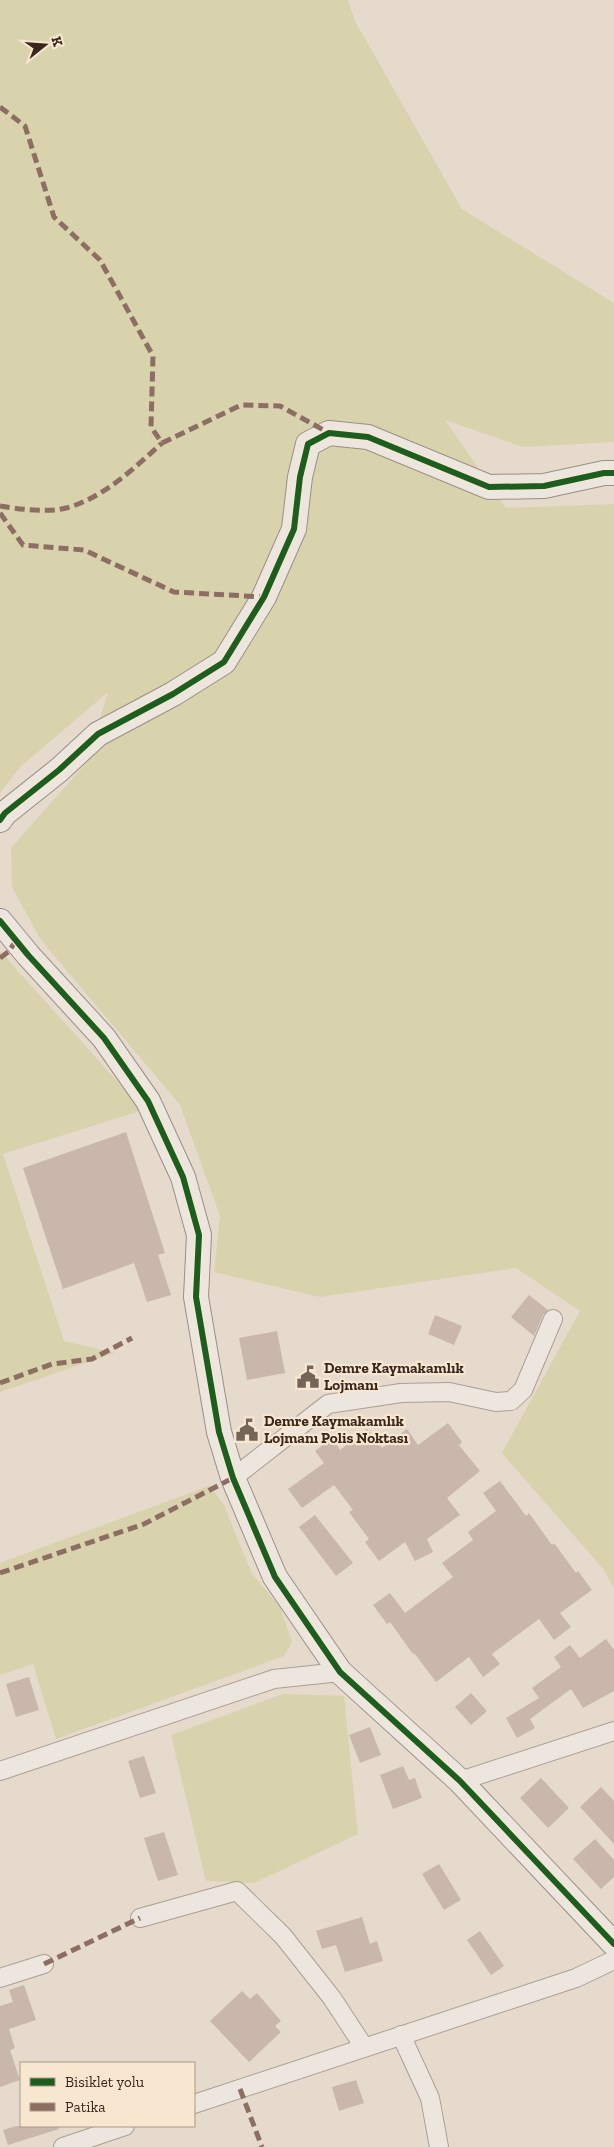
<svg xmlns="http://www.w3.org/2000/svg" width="614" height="2147" font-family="'Zilla Slab',serif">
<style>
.green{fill:#d9d3ad}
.building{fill:#cab7ac}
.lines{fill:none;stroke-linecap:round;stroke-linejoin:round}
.street-casing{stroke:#aa9f95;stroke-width:20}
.secondary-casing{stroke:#9a8f84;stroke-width:26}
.street{stroke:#ede6de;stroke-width:18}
.secondary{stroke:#ede6de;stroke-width:24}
.quiet{stroke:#8d6e63;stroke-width:5;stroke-dasharray:10 5;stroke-linecap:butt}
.cycleway-casing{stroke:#f7e6d0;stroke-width:9}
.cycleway{stroke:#1b5e20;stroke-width:6}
.labels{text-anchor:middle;stroke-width:4.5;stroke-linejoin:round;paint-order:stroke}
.poi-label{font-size:15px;font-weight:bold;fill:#39261c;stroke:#f7e6d0;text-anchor:start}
</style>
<rect width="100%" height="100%" fill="#e5dacb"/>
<g class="green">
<polygon points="0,0 348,0 355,21 462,209 614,303 614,442 523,447 445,420 506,508 614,504 614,1588 604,1570 502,1453 580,1311 516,1268 320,1297 214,1272 220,1216 180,1105 41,940 12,887 11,848 87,762 108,692 20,767 0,793"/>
<polygon points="0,951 143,1110 3,1154 64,1341 115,1353 0,1392"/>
<polygon points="209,1486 223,1503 252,1574 280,1607 292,1642 284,1656 56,1739 33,1664 0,1675 0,1563"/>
<polygon points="283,1694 344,1696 358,1834 254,1883 206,1881 171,1735"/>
</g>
<g class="building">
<polygon points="126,1132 165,1253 158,1255 171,1295 147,1302 134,1263 63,1289 23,1168"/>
<polygon points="529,1295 548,1310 543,1315 534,1336 511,1317"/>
<polygon points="435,1315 462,1326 454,1345 428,1334"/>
<polygon points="277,1331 285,1373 247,1380 239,1338"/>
<polygon points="448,1423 462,1442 459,1445 480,1471 447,1498 460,1515 427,1539 433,1552 415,1561 405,1542 379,1561 365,1542 369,1539 349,1512 353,1510 334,1485 302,1508 288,1489 324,1463 315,1451 332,1438 340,1450 367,1429 382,1448 407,1429 418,1445"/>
<polygon points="500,1481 526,1516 529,1513 552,1545 554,1543 576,1573 578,1571 592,1590 560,1613 571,1627 554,1640 539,1619 492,1654 500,1664 483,1677 469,1657 436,1682 414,1653 413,1654 390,1622 387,1624 373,1605 390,1593 405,1613 453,1577 442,1563 473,1540 468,1532 496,1511 483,1493"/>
<polygon points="315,1515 353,1563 336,1576 299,1527"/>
<polygon points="606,1639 614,1650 614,1691 583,1708 571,1689 530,1719 535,1728 517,1738 506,1718 539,1698 532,1688 561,1667 554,1657 570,1645 580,1658"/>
<polygon points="29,1677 39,1710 16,1717 6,1684"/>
<polygon points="471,1693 487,1711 471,1725 455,1707"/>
<polygon points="370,1727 381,1755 360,1763 349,1735"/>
<polygon points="144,1756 156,1793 140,1798 128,1761"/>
<polygon points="403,1766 409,1780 415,1778 422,1798 393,1809 380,1775"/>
<polygon points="541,1778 569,1808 548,1828 520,1798"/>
<polygon points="601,1787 614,1801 614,1844 580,1807"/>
<polygon points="164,1832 178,1875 158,1881 144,1838"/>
<polygon points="595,1839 614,1860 614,1877 601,1889 573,1859"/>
<polygon points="439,1864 461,1900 444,1910 422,1874"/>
<polygon points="362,1917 370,1944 377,1941 383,1961 345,1972 336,1945 322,1949 316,1931"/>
<polygon points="480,1931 504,1966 491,1975 467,1940"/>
<polygon points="24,1985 36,2020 9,2029 15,2048 10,2050 20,2080 0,2087 0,2006 13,2002 9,1990"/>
<polygon points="242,1991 250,1999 257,1993 281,2021 275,2026 281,2032 249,2062 210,2021"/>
<polygon points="356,2080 364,2103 339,2111 332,2087"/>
<polygon points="16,2126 58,2126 59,2129 8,2145 3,2130"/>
</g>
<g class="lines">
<defs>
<g id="street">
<polyline points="233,1478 328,1404 401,1393 449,1392 496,1402 511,1401 523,1390 553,1319"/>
<polyline points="0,1771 274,1679 340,1672"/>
<polyline points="460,1781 614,1731"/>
<polyline points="140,1918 237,1891 283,1936 332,1998 364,2047"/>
<polyline points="0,1978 44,1964"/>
<polyline points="401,2035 430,2098 439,2147"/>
<polyline points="194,2104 576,1978 614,1960"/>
<polyline points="63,2147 125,2126"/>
</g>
<g id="secondary">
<polyline points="0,820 5,813 59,770 98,734 173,694 224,662 264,597 294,529 300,477 308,444 329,433 368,437 489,487 544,486 604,473 614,473"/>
<polyline points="0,921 28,955 104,1038 148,1101 183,1177 199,1235 196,1297 219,1432 233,1478 275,1577 340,1672 460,1781 614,1944"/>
</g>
</defs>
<use href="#street" class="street-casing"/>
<use href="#secondary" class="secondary-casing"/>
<use href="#street" class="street"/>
<use href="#secondary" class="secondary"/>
<g class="quiet">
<polyline points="0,107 25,126 54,217 100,260 153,356 151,427 162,443 241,405 280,406 329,433"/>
<path d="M 0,506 C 19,509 47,513 66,508 C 104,498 134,468 162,443"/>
<polyline points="0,513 23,545 84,550 174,592 264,597"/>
<polyline points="0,958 8,952 16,941"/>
<polyline points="0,1383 52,1364 92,1359 132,1338"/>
<polyline points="0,1573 144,1524 233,1478"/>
<polyline points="44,1964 140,1918"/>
<polyline points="240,2089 262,2147"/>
</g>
<defs>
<g id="cycleway">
<polyline points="0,820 5,813 59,770 98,734 173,694 224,662 264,597 294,529 300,477 308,444 329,433 368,437 489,487 544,486 604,473 614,473"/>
<polyline points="0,921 28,955 104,1038 148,1101 183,1177 199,1235 196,1297 219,1432 233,1478 275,1577 340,1672 460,1781 614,1944"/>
</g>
</defs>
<use href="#cycleway" class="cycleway-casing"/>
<use href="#cycleway" class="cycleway"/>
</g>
<defs>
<symbol id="civic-bare" viewBox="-9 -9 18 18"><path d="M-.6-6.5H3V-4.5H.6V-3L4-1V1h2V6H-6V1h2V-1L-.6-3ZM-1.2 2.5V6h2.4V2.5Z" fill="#756559" stroke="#f7e6d0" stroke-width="2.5" paint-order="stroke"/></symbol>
</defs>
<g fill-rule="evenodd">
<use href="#civic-bare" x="292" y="1361" width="32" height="32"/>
<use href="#civic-bare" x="231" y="1414" width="32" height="32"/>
</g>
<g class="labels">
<g class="poi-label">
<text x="324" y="1373">Demre Kaymakamlık<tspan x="324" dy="17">Lojmanı</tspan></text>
<text x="264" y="1426">Demre Kaymakamlık<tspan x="264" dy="17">Lojmanı Polis Noktası</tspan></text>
</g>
</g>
<rect x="20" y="2062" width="175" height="65" fill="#f7e6d0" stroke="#ab9988"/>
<rect x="30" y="2078" width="25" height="8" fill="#1b5e20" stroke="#ab9988"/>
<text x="65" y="2087" font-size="15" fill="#39261c">Bisiklet yolu</text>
<rect x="30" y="2103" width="25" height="8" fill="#8d6e63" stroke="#ab9988"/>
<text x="65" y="2112" font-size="15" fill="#39261c">Patika</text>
<g transform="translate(45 45) rotate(73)" stroke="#f7e6d0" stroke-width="4" paint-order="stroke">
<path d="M0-4L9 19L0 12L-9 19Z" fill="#39261c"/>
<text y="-8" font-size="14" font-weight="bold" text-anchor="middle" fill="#39261c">K</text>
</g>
</svg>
